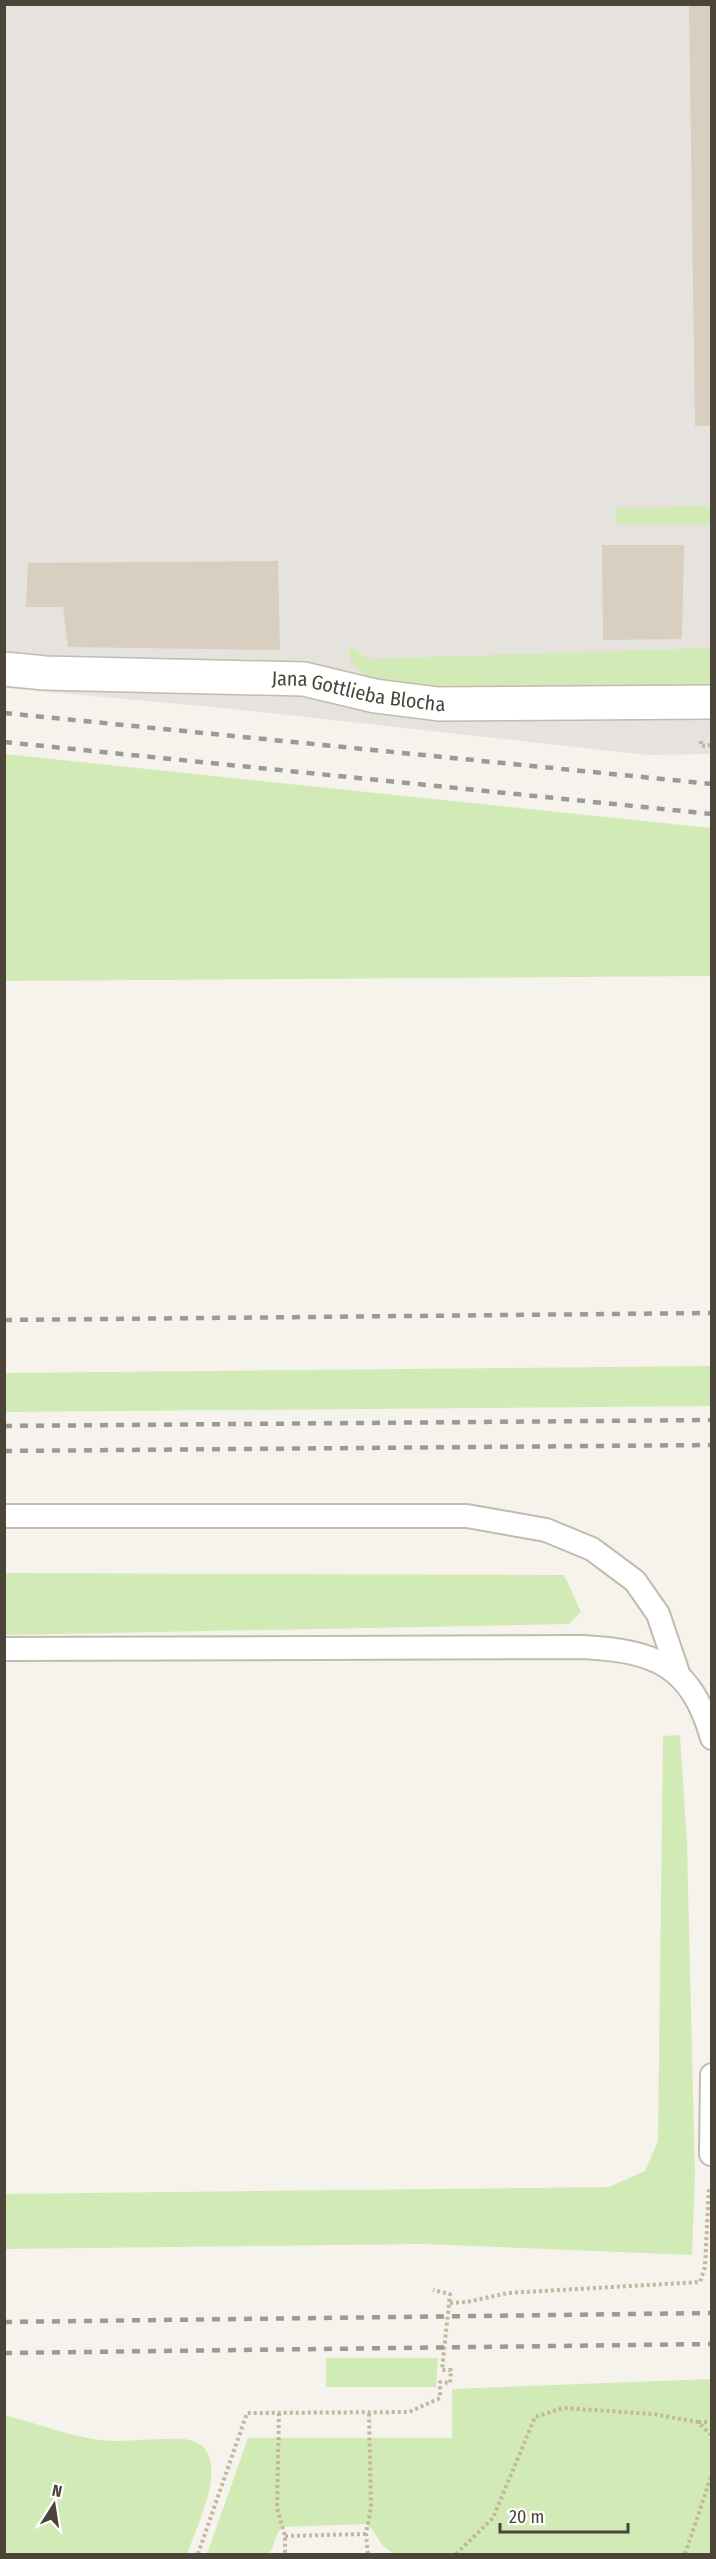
<svg xmlns="http://www.w3.org/2000/svg" width="716" height="2559" font-family="'Fira Sans Condensed',sans-serif">
<style>
.industrial{fill:#e6e2dd}
.green{fill:#d2eab5}
.building{fill:#d8cfc1}
.lines{fill:none;stroke-linecap:round;stroke-linejoin:round}
.service-casing{stroke:#c2bbae;stroke-width:26}
.minor-casing{stroke:#c2bbae;stroke-width:36}
.path{stroke:#c4b79f;stroke-width:4;stroke-dasharray:3 3;stroke-linecap:butt}
.service{stroke:#fff;stroke-width:22}
.minor{stroke:#fff;stroke-width:33}
.rail{stroke:#9a9a9a;stroke-width:4.5;stroke-dasharray:8 8;stroke-linecap:butt}
.labels{text-anchor:middle;stroke-width:4.5;stroke-linejoin:round;paint-order:stroke}
.street-label{font-size:20px;fill:#4b4439;stroke:#fff}
</style>
<rect width="100%" height="100%" fill="#f6f3ec"/>
<polygon class="industrial" points="4,5 711,5 711,754 647,755 224,708 5,688"/>
<g class="green">
<polygon points="711,506 711,525 616,524 616,508"/>
<path d="M 350,646 L 368,659 L 711,648 L 711,689 C 619,691 524,699 432,689 C 417,687 397,689 382,683 C 367,677 344,665 350,646 Z"/>
<polygon points="4,754 711,828 711,976 5,981"/>
<polygon points="711,1366 711,1406 5,1412 5,1373"/>
<polygon points="5,1573 564,1575 581,1612 569,1624 5,1635"/>
<polygon points="680,1735 687,1844 695,2176 692,2255 423,2244 5,2249 5,2194 609,2187 645,2171 658,2141 663,1736"/>
<polygon points="326,2358 438,2358 436,2387 326,2387"/>
<path d="M 711,2379 L 711,2554 L 396,2554 C 374,2545 380,2531 365,2524 L 282,2527 C 274,2535 276,2546 268,2554 L 207,2554 L 248,2438 L 452,2438 L 452,2389 Z"/>
<path d="M 4,2415 C 35,2423 67,2435 98,2440 C 125,2443 154,2438 181,2439 C 240,2442 197,2525 187,2554 L 5,2554 Z"/>
</g>
<g class="building">
<polygon points="689,5 712,5 712,426 695,426"/>
<polygon points="602,545 684,545 682,639 603,640"/>
<polygon points="278,561 280,650 68,647 63,607 26,607 28,563"/>
</g>
<g class="lines">
<defs>
<g id="service">
<polyline points="4,1516 467,1516 546,1530 592,1549 635,1581 658,1614 678,1673"/>
<path d="M 4,1649 L 583,1647 C 656,1651 691,1665 712,1738"/>
<polyline points="711,2154 712,2075"/>
</g>
<g id="minor">
<path id="s1" d="M 4,669 L 45,673 L 304,679 L 375,696 L 439,704 L 712,702"/>
</g>
</defs>
<use href="#service" class="service-casing"/>
<use href="#minor" class="minor-casing"/>
<g class="path">
<polyline points="701,741 701,746 712,745"/>
<polyline points="450,2303 467,2302 508,2293 700,2282 705,2267 709,2187"/>
<polyline points="279,2413 277,2508 285,2536 285,2554"/>
<polyline points="698,2422 712,2422"/>
<polyline points="285,2536 366,2534"/>
<polyline points="198,2554 247,2413 409,2412 440,2398 440,2382 450,2383 451,2370 442,2370 450,2294 433,2290"/>
<polyline points="368,2554 366,2534 371,2507 369,2412"/>
<polyline points="456,2554 493,2518 535,2417 563,2408 653,2414 698,2422 712,2436"/>
<polyline points="685,2554 712,2474"/>
</g>
<use href="#service" class="service"/>
<use href="#minor" class="minor"/>
<g class="rail">
<polyline points="4,713 712,784"/>
<polyline points="4,742 712,814"/>
<polyline points="4,1320 712,1313"/>
<polyline points="4,1426 712,1420"/>
<polyline points="4,1451 712,1445"/>
<polyline points="4,2322 712,2313"/>
<polyline points="4,2353 712,2344"/>
</g>
</g>
<g class="labels">
<g class="street-label">
<text dy="7" stroke="none"><textPath href="#s1" startOffset="356">Jana Gottlieba Blocha</textPath></text>
</g>
</g>
<rect width="716" height="2559" fill="none" stroke="#4b4439" stroke-width="12"/>
<g transform="translate(54 2505) rotate(12)" stroke="#ffffff" stroke-width="4.5" paint-order="stroke">
<path d="M0-4.5L10 22L0 15L-10 22Z" fill="#4b4439"/>
<text y="-9" font-size="16" font-weight="bold" text-anchor="middle" fill="#4b4439">N</text>
</g>
<path d="M500 2523v9h128v-9" fill="none" stroke="#4b4439" stroke-width="3"/>
<text x="509" y="2523" font-size="18" fill="#4b4439" stroke="#ffffff" stroke-width="4.5" paint-order="stroke">20 m</text>
</svg>
